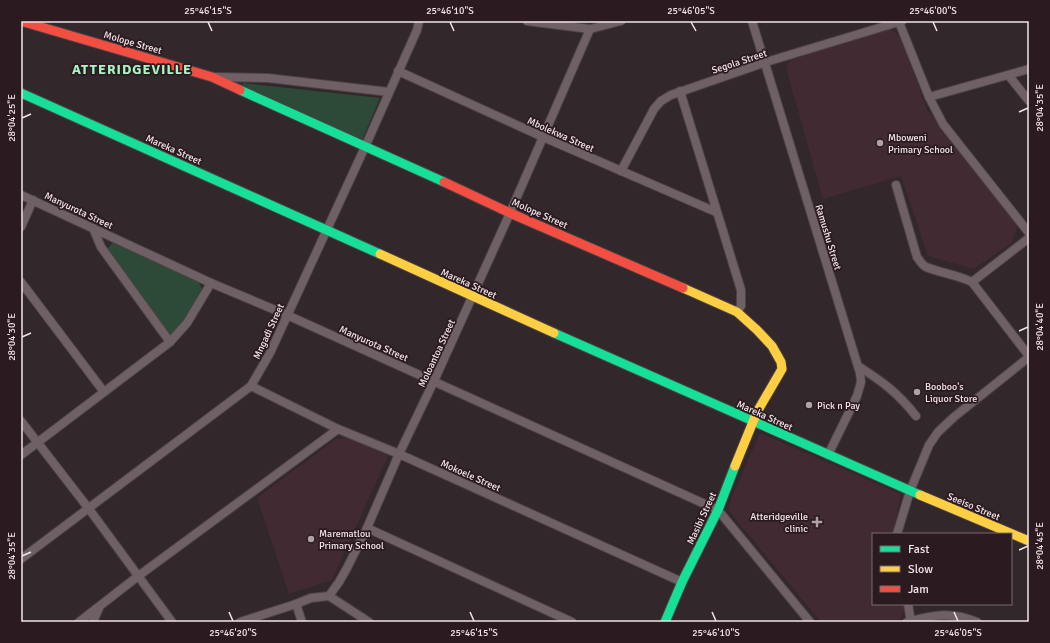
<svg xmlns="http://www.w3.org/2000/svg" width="1050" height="643" font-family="Signika,sans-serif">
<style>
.built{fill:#412a32}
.green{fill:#2d4a38}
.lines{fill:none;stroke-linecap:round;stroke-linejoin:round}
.street-casing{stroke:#4c4245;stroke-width:10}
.fast-casing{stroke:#4c4245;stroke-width:11}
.slow-casing{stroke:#4c4245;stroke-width:11}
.jam-casing{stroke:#4c4245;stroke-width:11}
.street{stroke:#6e6064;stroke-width:8}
.fast{stroke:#16e098;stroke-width:9}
.slow{stroke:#ffcf43;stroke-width:9}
.jam{stroke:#f24e42;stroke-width:9}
.ticks{fill:none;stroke:#f2e5e8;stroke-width:1.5}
.poi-dot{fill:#afa2a6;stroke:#2b1a20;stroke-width:1.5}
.labels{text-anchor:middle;stroke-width:3.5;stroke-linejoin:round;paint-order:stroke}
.street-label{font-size:10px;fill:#f2e5e8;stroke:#2b1a20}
.poi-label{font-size:10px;fill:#f2e5e8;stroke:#2b1a20;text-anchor:start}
.district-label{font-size:14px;font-weight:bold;letter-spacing:1px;fill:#a8f4c3;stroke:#2b1a20}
.neatline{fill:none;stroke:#f2e5e8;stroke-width:1.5}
.ticks-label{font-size:10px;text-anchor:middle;fill:#f2e5e8}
</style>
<rect width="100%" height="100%" fill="#32272a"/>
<g class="built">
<polygon points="889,29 900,35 927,110 1017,226 1012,242 974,269 928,256 901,176 823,199 786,68 791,60"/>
<polygon points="760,433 901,494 893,534 873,534 873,604 905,604 906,606 901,619 890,622 821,622 728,510 731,498"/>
<polygon points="351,438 388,456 332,580 289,594 257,498 336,439"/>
</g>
<g class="green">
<polygon points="243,83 380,98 362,140 242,87"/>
<polygon points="113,242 198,281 203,291 182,329 170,337 107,250"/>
</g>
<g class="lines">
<defs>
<g id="street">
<polyline points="527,21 590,29 621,21"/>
<polyline points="752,21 860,373 861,382 857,396 828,455"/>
<polyline points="899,22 929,97 943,124 1029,233"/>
<polyline points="398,71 543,137 716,212"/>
<polyline points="1009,76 1029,101"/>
<polyline points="215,77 268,78 389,92"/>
<polyline points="680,91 741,290 741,306 737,312"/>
<polyline points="929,97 1029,69"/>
<polyline points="621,171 654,109 661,101 671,95 766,62 902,21"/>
<path d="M 896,185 L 917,257 C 920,261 922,265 926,267 C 941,273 958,275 972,282 L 1029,356"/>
<polyline points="21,195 211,283 287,315 718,510 810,622"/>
<polyline points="21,227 33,200"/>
<polyline points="93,228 101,247 170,342"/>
<polyline points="21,282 104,392"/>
<polyline points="972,282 1029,238"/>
<path d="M 858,366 C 883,382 898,393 916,416"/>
<polyline points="251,386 338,429 399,454 682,582"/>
<polyline points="21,421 89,509 172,622"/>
<polyline points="21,455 170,342 187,323 211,283"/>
<polyline points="367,528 572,622"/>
<polyline points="897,534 910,491 929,445 938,432 954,417 1029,357"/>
<polyline points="21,559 251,386 270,353 365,147 417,30 419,21"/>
<polyline points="329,596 369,622"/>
<polyline points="296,604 302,622"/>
<polyline points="908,604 911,622"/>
<polyline points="79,622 137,577 338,429"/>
<polyline points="93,622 99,608"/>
<polyline points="240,622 296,604 311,598 329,596 339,582 347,568 367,528 399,454 434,381 510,213 590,29"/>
<path d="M 907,622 C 933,615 951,611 977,622"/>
</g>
<g id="fast">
<polyline points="240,90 444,182"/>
<polyline points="21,93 380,254"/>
<polyline points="554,333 920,495"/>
<polyline points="665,622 682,582 718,510 735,466"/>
</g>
<g id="slow">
<polyline points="380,254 554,333"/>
<polyline points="683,288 737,312 757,330 772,346 781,362 782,369 757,412 735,466"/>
<polyline points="920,495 1029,541"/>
</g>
<g id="jam">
<polyline points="24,22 212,77 240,90"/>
<polyline points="444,182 510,213 683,288"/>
</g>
</defs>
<use href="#street" class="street-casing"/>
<use href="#fast" class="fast-casing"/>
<use href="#slow" class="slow-casing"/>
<use href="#jam" class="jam-casing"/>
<use href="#street" class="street"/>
<use href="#fast" class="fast"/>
<use href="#slow" class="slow"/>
<use href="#jam" class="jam"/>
</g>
<path class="ticks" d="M 208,22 L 212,31M 450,22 L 454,31M 691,22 L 696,31M 933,22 L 937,31M 1019,112 L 1028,108M 22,118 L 31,114M 1019,331 L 1028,327M 22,337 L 31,333M 1019,550 L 1028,546M 22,556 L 31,552M 229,612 L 233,621M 470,612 L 474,621M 712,612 L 716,621M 954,612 L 958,621"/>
<g class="poi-dot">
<circle cx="880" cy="143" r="4"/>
<circle cx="917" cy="392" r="4"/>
<circle cx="809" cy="405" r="4"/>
<path d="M815 516h4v4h4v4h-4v4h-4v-4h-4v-4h4z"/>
<circle cx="311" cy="539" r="4"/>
</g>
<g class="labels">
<g class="street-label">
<text transform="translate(133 42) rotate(16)" y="4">Molope Street</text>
<text transform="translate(739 61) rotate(-18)" y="4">Segola Street</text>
<text transform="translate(561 134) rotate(24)" y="4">Mbolekwa Street</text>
<text transform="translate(174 149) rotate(24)" y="4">Mareka Street</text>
<text transform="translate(79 210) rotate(25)" y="4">Manyurota Street</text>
<text transform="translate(540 213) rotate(24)" y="4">Molope Street</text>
<text transform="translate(829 237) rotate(73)" y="4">Ramushu Street</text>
<text transform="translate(469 283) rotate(24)" y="4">Mareka Street</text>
<text transform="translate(268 331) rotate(-65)" y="4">Mngadi Street</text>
<text transform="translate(374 343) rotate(24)" y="4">Manyurota Street</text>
<text transform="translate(436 353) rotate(-65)" y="4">Moloantoa Street</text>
<text transform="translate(765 415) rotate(24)" y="4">Mareka Street</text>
<text transform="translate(471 475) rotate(24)" y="4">Mokoele Street</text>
<text transform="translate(974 506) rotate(23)" y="4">Seeiso Street</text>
<text transform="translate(701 518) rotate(-65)" y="4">Masibi Street</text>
</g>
<g class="poi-label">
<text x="888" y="141">Mboweni<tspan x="888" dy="12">Primary School</tspan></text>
<text x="925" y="390">Booboo's<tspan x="925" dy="12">Liquor Store</tspan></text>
<text x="817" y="409">Pick n Pay</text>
<text x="808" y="520" text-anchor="end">Atteridgeville<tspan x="808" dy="12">clinic</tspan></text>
<text x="319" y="537">Marematlou<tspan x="319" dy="12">Primary School</tspan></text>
</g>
<g class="district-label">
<text x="132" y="74">ATTERIDGEVILLE</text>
</g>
</g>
<rect width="1050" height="643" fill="none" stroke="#2b1a20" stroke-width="44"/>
<rect x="872" y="533" width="140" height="72" fill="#2b1a20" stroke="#7b6b70"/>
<rect x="880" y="546" width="20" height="6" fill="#16e098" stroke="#7b6b70"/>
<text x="908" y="553" font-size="12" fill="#f2e5e8">Fast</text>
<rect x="880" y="566" width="20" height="6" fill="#ffcf43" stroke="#7b6b70"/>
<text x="908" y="573" font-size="12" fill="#f2e5e8">Slow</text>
<rect x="880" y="586" width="20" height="6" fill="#f24e42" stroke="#7b6b70"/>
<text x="908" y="593" font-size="12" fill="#f2e5e8">Jam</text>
<rect x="22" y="22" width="1006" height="599" class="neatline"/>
<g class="ticks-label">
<text x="208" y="14">25°46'15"S</text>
<text x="450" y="14">25°46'10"S</text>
<text x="691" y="14">25°46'05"S</text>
<text x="933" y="14">25°46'00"S</text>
<text transform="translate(1039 108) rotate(-90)" y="4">28°04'35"E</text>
<text transform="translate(11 118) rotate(-90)" y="4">28°04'25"E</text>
<text transform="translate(1039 327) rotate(-90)" y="4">28°04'40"E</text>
<text transform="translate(11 337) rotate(-90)" y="4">28°04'30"E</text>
<text transform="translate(1039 546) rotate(-90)" y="4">28°04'45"E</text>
<text transform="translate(11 556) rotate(-90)" y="4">28°04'35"E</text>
<text x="233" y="636">25°46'20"S</text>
<text x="474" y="636">25°46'15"S</text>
<text x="716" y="636">25°46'10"S</text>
<text x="958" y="636">25°46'05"S</text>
</g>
</svg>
